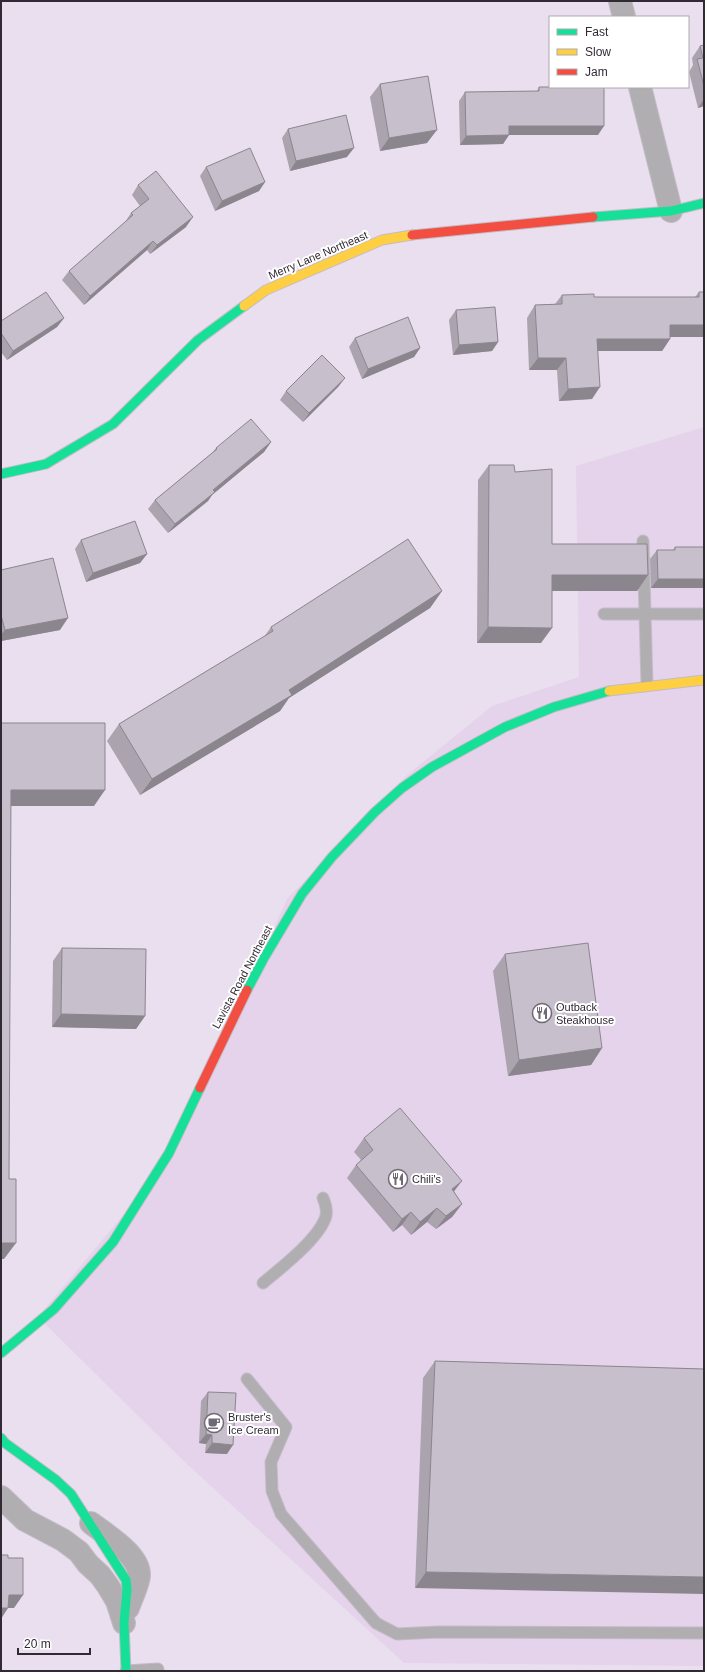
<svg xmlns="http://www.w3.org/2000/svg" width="705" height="1672" font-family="Arial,sans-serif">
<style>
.built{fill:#e5d3ec}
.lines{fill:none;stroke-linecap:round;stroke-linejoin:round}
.lane-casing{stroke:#c3bcc7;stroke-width:13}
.street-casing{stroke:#c3bcc7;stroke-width:24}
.fast-casing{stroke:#c3bcc7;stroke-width:11}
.slow-casing{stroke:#c3bcc7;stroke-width:11}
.jam-casing{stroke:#c3bcc7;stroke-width:11}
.lane{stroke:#b1aeb2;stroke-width:11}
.street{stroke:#b1aeb2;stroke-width:22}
.fast{stroke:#16e098;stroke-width:9}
.slow{stroke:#ffcf43;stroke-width:9}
.jam{stroke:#f24e42;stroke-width:9}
.wall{fill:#aba4af}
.shaded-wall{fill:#8b868e}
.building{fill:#c7bfcb;stroke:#8b868e}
.labels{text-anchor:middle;stroke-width:4;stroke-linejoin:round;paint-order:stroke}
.street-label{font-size:11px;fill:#312a34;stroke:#fff}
.poi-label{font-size:11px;fill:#312a34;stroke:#fff;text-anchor:start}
</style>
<rect width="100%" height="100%" fill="#e9dfee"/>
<polygon class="built" points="704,427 704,1666 404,1663 188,1465 38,1317 170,1159 287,899 406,776 492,706 579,677 576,466"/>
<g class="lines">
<defs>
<g id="lane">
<polyline points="643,541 647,685"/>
<polyline points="604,614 704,614"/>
<path d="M 263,1283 C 281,1268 316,1241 325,1219 C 328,1212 326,1205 323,1198"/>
<polyline points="247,1379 286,1427 271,1462 272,1491 281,1514 376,1623 397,1634 438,1632 704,1633"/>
<polyline points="126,1671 158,1669"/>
</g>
<g id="street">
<polyline points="620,1 624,17"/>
<polyline points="640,87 671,211"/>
<polyline points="1,1497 25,1520 63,1540 79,1552 88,1564 100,1575 108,1586 117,1601 124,1623"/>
<path d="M 91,1523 C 106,1535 139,1554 139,1575 C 139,1583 131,1599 128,1608"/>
</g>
<g id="fast">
<polyline points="593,217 671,211 704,203"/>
<polyline points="1,474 46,464 113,424 198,340 244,306"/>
<polyline points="247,990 264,958 302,894 332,857 375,812 402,788 432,767 505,727 554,707 609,691"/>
<polyline points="1,1353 54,1309 113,1242 169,1153 200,1088"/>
<polyline points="1,1438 5,1443 56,1480 71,1494 126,1580 127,1589 124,1623 126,1671"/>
</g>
<g id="slow">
<polyline points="244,306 266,290 382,240 412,235"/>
<polyline points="609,691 704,680"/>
</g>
<g id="jam">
<polyline points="412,235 593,217"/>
<polyline points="200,1088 247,990"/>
</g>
</defs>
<use href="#lane" class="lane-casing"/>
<use href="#street" class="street-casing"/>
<use href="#fast" class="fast-casing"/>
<use href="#slow" class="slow-casing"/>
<use href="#jam" class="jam-casing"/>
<use href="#lane" class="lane"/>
<use href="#street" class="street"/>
<use href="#fast" class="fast"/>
<use href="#slow" class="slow"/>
<use href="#jam" class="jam"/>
</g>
<g class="wall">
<polygon points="704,45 704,106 698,108 689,72 693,65 692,58 700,46"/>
<polygon points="380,84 427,143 380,151 370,97"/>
<polygon points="539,87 598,135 509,135 503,144 460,145 459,101 465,92 537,91"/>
<polygon points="288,129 347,157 290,171 282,138"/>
<polygon points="206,167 265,182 259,191 215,211 200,176"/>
<polygon points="138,185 186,227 150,254 147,250 84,305 62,280 69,271 125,222 131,213 140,206 132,195"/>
<polygon points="699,292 704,292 670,337 670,339 662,351 598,351 592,399 559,401 557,370 529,370 527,318 535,305 555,304 562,295 594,297 695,297"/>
<polygon points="456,310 498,342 492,351 453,355 449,320"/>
<polygon points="64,318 57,327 7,360 1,352 1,321"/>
<polygon points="355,338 420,348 414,357 362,379 349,347"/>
<polygon points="345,378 338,387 303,422 280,400 286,391"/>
<polygon points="271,442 264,452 212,495 208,501 168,533 148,509 155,500 212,453 216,448"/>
<polygon points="489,465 515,472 552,544 648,575 637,591 552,591 541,643 477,643 478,480"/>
<polygon points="81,540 147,554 140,563 86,582 75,549"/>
<polygon points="675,547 704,588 651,588 650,559 657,550 673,550"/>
<polygon points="1,570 60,630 1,641"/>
<polygon points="442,591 430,608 289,698 280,711 140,795 107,741 119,724 264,637 271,627"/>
<polygon points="62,948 145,1016 136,1029 52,1027 53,961"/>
<polygon points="505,954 602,1048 591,1065 508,1076 493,971"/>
<polygon points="364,1138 454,1192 462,1204 452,1217 436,1229 427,1222 411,1235 402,1225 393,1232 347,1178 356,1165 361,1160 354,1152"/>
<polygon points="435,1361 704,1369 415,1588 423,1378"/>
<polygon points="208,1392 227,1454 205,1453 206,1444 199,1443 201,1401"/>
</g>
<g class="shaded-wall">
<polygon points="704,99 704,106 698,108"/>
<polygon points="509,126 604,126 598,135 503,135"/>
<polygon points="437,130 427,143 380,151 389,138"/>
<polygon points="509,135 503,144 460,145 466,136"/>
<polygon points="354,148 347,157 290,171 296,161"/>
<polygon points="265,182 259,191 215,211 222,201"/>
<polygon points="193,217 186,227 150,254 157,245"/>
<polygon points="153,241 147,250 84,305 90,296"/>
<polygon points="64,318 57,327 7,360 13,351"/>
<polygon points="670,325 704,325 704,337 662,337"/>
<polygon points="597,339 670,339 662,351 588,351"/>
<polygon points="498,342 492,351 453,355 459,345"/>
<polygon points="420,348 414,357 362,379 368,369"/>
<polygon points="538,358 566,358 557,370 529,370"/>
<polygon points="345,378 338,387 303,422 309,413"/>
<polygon points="600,387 592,399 559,401 568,389"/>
<polygon points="271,442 264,452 212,495 208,501 168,533 175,524 213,490"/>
<polygon points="147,554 140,563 86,582 93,573"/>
<polygon points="552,575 648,575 637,591 541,591"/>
<polygon points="658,579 704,579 704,588 651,588"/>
<polygon points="442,591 430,608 289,698 280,711 140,795 152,779 289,690"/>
<polygon points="68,618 60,630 1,641 1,635 5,630"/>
<polygon points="488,627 552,628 541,643 477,643"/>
<polygon points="11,790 105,790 94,806 1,806"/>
<polygon points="61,1014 145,1016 136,1029 52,1027"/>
<polygon points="602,1048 591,1065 508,1076 519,1060"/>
<polygon points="462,1181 452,1194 452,1189"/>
<polygon points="462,1204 452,1217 436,1229 446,1216"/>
<polygon points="437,1208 427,1222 411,1235 420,1222"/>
<polygon points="411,1212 402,1225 393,1232 402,1219"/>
<polygon points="1,1243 16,1243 4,1259 1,1259"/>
<polygon points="206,1434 212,1435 206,1444 199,1443"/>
<polygon points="212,1443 233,1445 227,1454 205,1453"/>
<polygon points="426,1572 704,1577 704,1594 415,1588"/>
<polygon points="9,1595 23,1595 14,1608 8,1608 1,1619 1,1607"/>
</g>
<g class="building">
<polygon points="704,45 704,86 697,59 703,58 700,46"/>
<polygon points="428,76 437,130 389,138 380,84"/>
<polygon points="539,87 604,87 604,126 509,126 509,135 466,136 465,92 539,91"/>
<polygon points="346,115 354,148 296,161 288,129"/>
<polygon points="250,148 265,182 222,201 206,167"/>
<polygon points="156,171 193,217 157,245 153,241 90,296 69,271 133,215 131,213 149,199 138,185"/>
<polygon points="46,292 64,318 13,351 1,333 1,321"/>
<polygon points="699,292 704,292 704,325 670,325 670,339 597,339 600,387 568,389 566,358 538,358 535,305 562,304 562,295 594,294 594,297 699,297"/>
<polygon points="495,307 498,342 459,345 456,310"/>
<polygon points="408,317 420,348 368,369 355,338"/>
<polygon points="322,355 345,378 309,413 286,391"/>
<polygon points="251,419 271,442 213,490 215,492 175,524 155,500 217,449 216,448"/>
<polygon points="489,465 514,465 515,472 552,469 552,544 647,544 648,575 552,575 552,628 488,627"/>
<polygon points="135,521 147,554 93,573 81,540"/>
<polygon points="408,539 442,591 289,690 292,695 152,779 119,724 273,631 271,627"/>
<polygon points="675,547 704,547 704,579 658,579 657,550 675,550"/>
<polygon points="53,558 68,618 5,630 1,615 1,570"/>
<polygon points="1,723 105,723 105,790 11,790 9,1179 16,1179 16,1243 1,1243"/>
<polygon points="588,943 602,1048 519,1060 505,954"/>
<polygon points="62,948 146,949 145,1016 61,1014"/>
<polygon points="400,1108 462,1181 452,1189 462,1204 446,1216 437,1208 420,1222 411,1212 402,1219 356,1165 373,1150 364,1138"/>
<polygon points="435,1361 704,1369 704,1577 426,1572"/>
<polygon points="208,1392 236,1393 233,1445 212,1443 212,1435 206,1434"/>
<polygon points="1,1555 8,1555 8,1558 23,1558 23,1595 9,1595 8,1608 1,1608"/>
</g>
<defs>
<symbol id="restaurant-ring" viewBox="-11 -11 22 22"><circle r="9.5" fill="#fff" stroke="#716975" stroke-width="1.5"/><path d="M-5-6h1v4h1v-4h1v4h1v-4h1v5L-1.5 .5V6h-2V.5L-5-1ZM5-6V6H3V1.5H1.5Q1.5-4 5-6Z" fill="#716975"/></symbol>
<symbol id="cafe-ring" viewBox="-11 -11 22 22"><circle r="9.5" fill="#fff" stroke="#716975" stroke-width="1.5"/><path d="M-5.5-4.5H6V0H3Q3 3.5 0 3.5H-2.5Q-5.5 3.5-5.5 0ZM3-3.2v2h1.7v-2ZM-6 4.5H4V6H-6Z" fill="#716975"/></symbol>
</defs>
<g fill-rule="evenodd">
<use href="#restaurant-ring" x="531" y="1002" width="22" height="22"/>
<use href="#restaurant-ring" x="387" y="1168" width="22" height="22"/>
<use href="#cafe-ring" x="203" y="1412" width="22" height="22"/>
</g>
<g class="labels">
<g class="street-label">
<text transform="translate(318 255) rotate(-23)" y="4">Merry Lane Northeast</text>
<text transform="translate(242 977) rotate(-62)" y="4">Lavista Road Northeast</text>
</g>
<g class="poi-label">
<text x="556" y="1011">Outback<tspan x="556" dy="13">Steakhouse</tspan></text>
<text x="412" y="1183">Chili's</text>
<text x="228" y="1421">Bruster's<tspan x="228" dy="13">Ice Cream</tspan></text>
</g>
</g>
<rect width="705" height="1672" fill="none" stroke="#312a34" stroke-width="4"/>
<rect x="549" y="16" width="140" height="72" fill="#ffffff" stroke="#adaaae"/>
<rect x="557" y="29" width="20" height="6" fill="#16e098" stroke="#adaaae"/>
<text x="585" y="36" font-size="12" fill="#312a34">Fast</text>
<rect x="557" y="49" width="20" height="6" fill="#ffcf43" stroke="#adaaae"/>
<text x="585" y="56" font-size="12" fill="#312a34">Slow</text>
<rect x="557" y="69" width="20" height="6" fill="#f24e42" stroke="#adaaae"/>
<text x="585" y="76" font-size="12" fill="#312a34">Jam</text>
<path d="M18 1648v6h72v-6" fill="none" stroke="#312a34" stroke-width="2"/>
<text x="24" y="1648" font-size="12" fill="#312a34" stroke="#ffffff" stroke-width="3" paint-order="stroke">20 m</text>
</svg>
